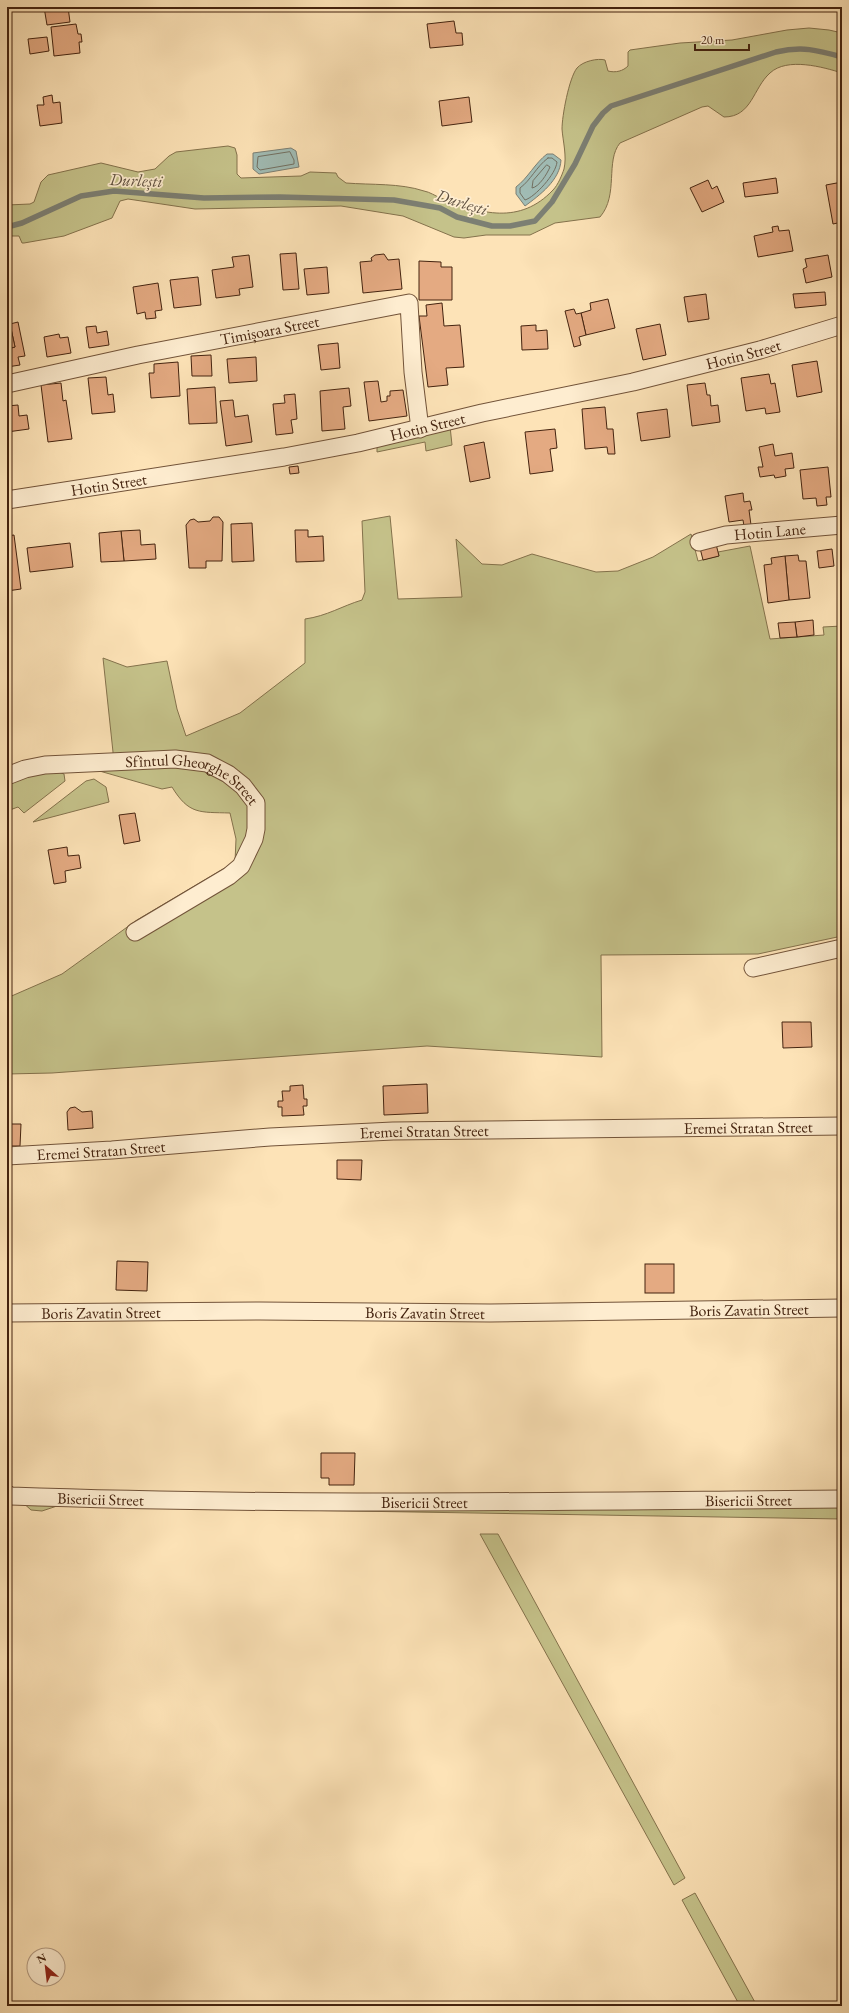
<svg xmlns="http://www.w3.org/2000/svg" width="849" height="2013" font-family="'EB Garamond',serif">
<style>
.green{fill:#c5c28a;stroke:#84724c}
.water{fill:#a1bdb6;stroke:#7c7f73}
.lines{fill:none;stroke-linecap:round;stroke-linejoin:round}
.shore{stroke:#727062;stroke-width:1}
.stream{stroke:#7c7f73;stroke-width:5.5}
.building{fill:#e4aa82;stroke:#44230f}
.minor-casing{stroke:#725339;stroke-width:19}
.minor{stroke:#feedd0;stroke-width:17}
.labels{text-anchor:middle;stroke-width:3.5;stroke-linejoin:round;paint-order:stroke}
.street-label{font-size:16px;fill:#44230f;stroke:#feedd0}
.water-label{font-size:17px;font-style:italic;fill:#605141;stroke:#feedd0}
</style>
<rect width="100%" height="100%" fill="#fde3b7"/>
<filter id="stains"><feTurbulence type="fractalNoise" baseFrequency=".005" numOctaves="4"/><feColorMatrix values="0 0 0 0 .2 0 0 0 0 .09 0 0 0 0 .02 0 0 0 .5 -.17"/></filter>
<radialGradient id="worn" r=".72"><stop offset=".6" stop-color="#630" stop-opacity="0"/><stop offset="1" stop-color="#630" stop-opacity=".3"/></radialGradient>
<g class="green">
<path d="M 809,28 L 829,30 L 842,33 L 842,73 C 823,67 787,57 770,73 C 753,88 752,117 724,117 L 708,106 L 702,107 L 620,143 C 605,161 619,195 600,217 L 555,223 L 530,235 L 486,235 L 464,238 L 454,237 L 403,216 L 341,206 L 195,209 L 128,199 L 120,201 L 112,218 L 64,236 L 24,243 L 22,243 L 19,236 L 7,236 L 7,205 L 30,204 L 34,202 L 41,182 L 48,175 L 101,163 L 138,172 L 155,169 L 169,156 L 176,152 L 228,146 L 235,148 L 237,155 L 237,174 L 241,178 L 301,176 L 310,172 L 336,173 L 338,177 L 346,183 C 371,185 400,183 424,191 C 430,192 435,196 441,198 C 481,214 520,225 553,190 C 558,185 562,175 564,169 C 567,156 563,142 562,129 C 562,116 569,78 577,68 C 583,61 598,58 605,60 L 608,71 C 616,73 623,71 628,66 L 628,52 L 630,50 L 680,43 L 732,40 L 787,30 Z"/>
<polygon points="450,426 452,445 426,451 425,442 377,452 377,444"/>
<path d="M 390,516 L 398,599 L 462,597 L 456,539 L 482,564 L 502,565 L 532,554 L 596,572 L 618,571 L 653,557 L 691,534 L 698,561 L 719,556 L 718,552 L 750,546 L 770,639 L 824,635 L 823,627 L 842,626 L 842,936 L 758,954 L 601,955 L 602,1057 L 427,1046 L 52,1073 L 7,1074 L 7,998 L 62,974 L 137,920 L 235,862 L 236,839 L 230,813 C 200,812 189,815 172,787 L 162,789 L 96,770 L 113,766 L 113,752 L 103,658 L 127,667 L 167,661 L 177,709 L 186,736 L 240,713 L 305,663 L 305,619 C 327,616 342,606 362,600 L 365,592 L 362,521 Z"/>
<polygon points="51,769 64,774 65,781 24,813 18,807 7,811 7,781"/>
<polygon points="94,779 106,787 109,802 33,822 86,781"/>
<polygon points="20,1500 842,1505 842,1519 228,1509 87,1504 57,1506 42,1511 31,1510"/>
<polygon points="480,1534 498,1534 685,1878 674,1885"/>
<polygon points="695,1893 757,2006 740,2006 682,1900"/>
</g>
<g class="water">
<polygon points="291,148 296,151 299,167 259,174 253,169 253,153"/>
<path d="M 547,154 L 553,154 L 561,160 C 560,180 540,195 525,206 L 516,194 L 516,187 C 528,178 535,163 547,154 Z"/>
</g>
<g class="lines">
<g class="shore">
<polygon points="290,152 294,160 294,164 260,170 257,167 258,157"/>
<path d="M 548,158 L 552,158 L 557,162 C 556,174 535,197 525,200 L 520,193 L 520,188 C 531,180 536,167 548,158 Z"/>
<path d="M 547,165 L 550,167 C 547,174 539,187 532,188 L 533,181 Z"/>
</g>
<path class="stream" d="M 7,227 L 22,223 L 81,196 L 114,191 L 204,198 L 280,197 L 394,200 L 440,208 L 457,217 L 492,226 L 510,226 L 535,221 L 552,202 L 575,164 L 593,126 L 603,113 L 611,106 L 776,52 C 802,46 817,50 842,57"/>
</g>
<g class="building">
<polygon points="44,7 68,7 70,22 47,25"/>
<polygon points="454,21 456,33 462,33 463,45 430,48 427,24"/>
<polygon points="76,24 78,34 81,34 82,42 79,42 80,53 54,56 51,27"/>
<polygon points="47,37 49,51 30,54 28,39"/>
<polygon points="52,95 53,103 60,102 62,123 40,126 37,105 44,105 43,97"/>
<polygon points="469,97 472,122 442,126 439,101"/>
<polygon points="776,178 778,193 745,197 743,183"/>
<polygon points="708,180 712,189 717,186 724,202 702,212 690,188"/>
<polygon points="842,182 842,222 833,224 826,185"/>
<polygon points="778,226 779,231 789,230 793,251 758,257 754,236 773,232 772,227"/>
<polygon points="296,253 299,289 283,290 280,254"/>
<polygon points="384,254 388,260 399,259 402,289 363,293 360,262 372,261 371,258 375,255"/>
<polygon points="249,255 253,287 239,289 240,295 216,298 212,270 234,267 232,257"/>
<polygon points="828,255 832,277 806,283 803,269 807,267 805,259"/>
<polygon points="419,261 441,262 441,267 452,267 452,300 419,300"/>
<polygon points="327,267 329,293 307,295 304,269"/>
<polygon points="198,277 201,305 174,308 170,280"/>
<polygon points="158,283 162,310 155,311 156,318 146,319 145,312 137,314 133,287"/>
<polygon points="825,292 826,305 795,308 793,294"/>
<polygon points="706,294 709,319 688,322 684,297"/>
<polygon points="608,299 615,328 586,335 581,313 591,310 590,303"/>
<polygon points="442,303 444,326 460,325 464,367 446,368 448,385 428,387 419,316 427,316 426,305"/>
<polygon points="574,309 576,314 581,313 586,335 579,337 581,345 574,347 565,311"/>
<polygon points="18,322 25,356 18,357 20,365 7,367 7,349 15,347 10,324"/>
<polygon points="7,324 10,324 15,347 7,349"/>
<polygon points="660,324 666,355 643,360 636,329"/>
<polygon points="536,325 536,331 547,330 548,349 522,350 521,326"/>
<polygon points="96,326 97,333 107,331 109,345 89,348 86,327"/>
<polygon points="59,334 60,338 68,337 71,353 47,357 44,337"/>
<polygon points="338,343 340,368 321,370 318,345"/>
<polygon points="211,355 212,376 192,376 191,356"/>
<polygon points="256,357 257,381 229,383 227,359"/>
<polygon points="817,361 822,392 797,397 792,365"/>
<polygon points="178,362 180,396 151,398 149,373 154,373 154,364"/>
<polygon points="769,374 771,384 775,383 780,412 766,414 765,408 746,411 741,378"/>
<polygon points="106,377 108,395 113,394 115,412 92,414 88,378"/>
<polygon points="378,381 381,402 387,401 387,396 390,396 390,391 403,390 407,416 369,421 364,382"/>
<polygon points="61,383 63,401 66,400 72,439 48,442 41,385"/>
<polygon points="705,383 707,395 710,395 711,406 718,405 720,422 692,426 687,385"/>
<polygon points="215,387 217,423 189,424 187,389"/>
<polygon points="349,388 351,406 343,407 345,429 322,431 320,391"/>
<polygon points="295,394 297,419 291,420 293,433 276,435 273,404 285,403 284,395"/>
<polygon points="233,400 235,417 248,415 252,442 226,446 220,401"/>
<polygon points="18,405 19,416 27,415 29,429 7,432 7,406"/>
<polygon points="605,407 607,429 613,429 615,454 608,454 607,447 585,449 582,409"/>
<polygon points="667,409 670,437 641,441 637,413"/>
<polygon points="555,429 557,448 550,449 553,471 530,474 525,432"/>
<polygon points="484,442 490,478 470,482 464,446"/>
<polygon points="773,444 775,456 792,453 794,468 785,469 786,476 775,478 774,475 760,477 758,467 763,467 759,447"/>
<polygon points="298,466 299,473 290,474 289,467"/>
<polygon points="828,467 831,497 826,497 827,505 817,506 816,498 803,499 800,470"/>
<polygon points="743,493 744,502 750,501 752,510 749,510 751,525 744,526 743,520 729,522 725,496"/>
<polygon points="213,517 219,517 223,522 222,561 206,561 206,568 189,568 186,525 190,520 194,519 198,522 210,521"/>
<polygon points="252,523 254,561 232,562 231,524"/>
<polygon points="140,530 141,545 155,544 156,559 124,561 121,531"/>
<polygon points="295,530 308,530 308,537 323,536 324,561 296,562"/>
<polygon points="121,531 124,561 101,562 99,533"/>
<polygon points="14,535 21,589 7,591 7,536"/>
<polygon points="70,543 73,567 30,572 27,548"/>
<polygon points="716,544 719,556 703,560 700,548"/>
<polygon points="832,549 834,566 819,568 817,551"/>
<polygon points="798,555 799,561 806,561 810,598 789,600 785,556"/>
<polygon points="785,556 789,600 768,603 764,565 772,564 771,558"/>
<polygon points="813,620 814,635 797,637 795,622"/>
<polygon points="795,622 797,637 780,638 778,623"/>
<polygon points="135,813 140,841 124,844 119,815"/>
<polygon points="67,847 68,856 79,855 81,868 65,871 66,882 54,884 48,850"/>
<polygon points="782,1022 811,1022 812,1047 783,1048"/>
<polygon points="427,1084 428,1113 384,1115 383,1086"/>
<polygon points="303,1085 304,1099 307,1099 307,1106 303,1106 304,1115 282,1116 282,1107 278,1107 278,1101 283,1101 282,1091 290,1091 290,1086"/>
<polygon points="75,1107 82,1112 92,1111 93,1128 68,1130 67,1112 70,1108"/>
<polygon points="7,1124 21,1124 20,1146 7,1146"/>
<polygon points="337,1160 362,1160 361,1180 337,1179"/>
<polygon points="117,1261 148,1262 147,1291 116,1290"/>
<rect x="645" y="1264" width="29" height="29"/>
<polygon points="321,1453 355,1453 354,1485 329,1485 329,1478 321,1478"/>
</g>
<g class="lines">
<defs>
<g id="minor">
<path id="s1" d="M 7,384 L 138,355 L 409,303 L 413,372 L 420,429"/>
<path id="s2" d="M 7,500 L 284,457 L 358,443 L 482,413 L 633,382 L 760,350 L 842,325"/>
<path id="s3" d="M 699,542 L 726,535 L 842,525"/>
<path id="s4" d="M 7,776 L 25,769 L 45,765 L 175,759 L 207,763 L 228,774 L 243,786 L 256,803 L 256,829 L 254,839 L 241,866 L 229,876 L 135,932"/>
<polyline points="753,968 842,948"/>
<path id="s5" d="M 7,1156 L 112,1150 L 270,1137 L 393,1131 L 842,1126"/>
<path id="s6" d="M 7,1313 L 260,1311 L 490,1313 L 842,1308"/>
<path id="s7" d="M 7,1494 L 11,1496 C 287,1506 565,1501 842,1499"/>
</g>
</defs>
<use href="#minor" class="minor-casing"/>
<use href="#minor" class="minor"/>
</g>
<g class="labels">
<g class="street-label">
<text dy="6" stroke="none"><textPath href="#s1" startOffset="268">Timișoara Street</textPath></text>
<text dy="6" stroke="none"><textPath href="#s2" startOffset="751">Hotin Street</textPath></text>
<text dy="6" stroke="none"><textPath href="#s2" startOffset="427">Hotin Street</textPath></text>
<text dy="6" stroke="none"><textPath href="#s2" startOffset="103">Hotin Street</textPath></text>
<text dy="6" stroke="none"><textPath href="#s3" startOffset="72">Hotin Lane</textPath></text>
<text dy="6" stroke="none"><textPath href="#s4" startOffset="193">Sfîntul Gheorghe Street</textPath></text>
<text dy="6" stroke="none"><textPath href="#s5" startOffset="742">Eremei Stratan Street</textPath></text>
<text dy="6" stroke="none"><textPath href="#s5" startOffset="418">Eremei Stratan Street</textPath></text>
<text dy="6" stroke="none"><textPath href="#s5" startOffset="94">Eremei Stratan Street</textPath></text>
<text dy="6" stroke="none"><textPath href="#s6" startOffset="742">Boris Zavatin Street</textPath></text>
<text dy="6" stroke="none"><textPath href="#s6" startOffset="94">Boris Zavatin Street</textPath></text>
<text dy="6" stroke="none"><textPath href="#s6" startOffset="418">Boris Zavatin Street</textPath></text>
<text dy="6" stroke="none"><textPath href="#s7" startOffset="94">Bisericii Street</textPath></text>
<text dy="6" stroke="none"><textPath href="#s7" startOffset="742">Bisericii Street</textPath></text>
<text dy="6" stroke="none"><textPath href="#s7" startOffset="418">Bisericii Street</textPath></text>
</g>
<g class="water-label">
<text transform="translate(136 180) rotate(2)" y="6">Durlești</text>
<text transform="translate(462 202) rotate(17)" y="6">Durlești</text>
</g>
</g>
<rect width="849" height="2013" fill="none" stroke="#fde3b7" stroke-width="24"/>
<rect x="8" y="8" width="833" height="1997" fill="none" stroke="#44230f" stroke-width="2"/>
<rect x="12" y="12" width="825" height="1989" fill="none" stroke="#44230f"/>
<g transform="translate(46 1967) rotate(332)"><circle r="19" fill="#feedd0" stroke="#b49c83"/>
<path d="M0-3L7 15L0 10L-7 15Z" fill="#8f2418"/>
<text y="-6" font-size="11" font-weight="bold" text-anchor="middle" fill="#44230f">N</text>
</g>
<path d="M695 44v6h54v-6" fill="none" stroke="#44230f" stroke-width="2"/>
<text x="701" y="44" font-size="12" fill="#44230f" stroke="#feedd0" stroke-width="3" paint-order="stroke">20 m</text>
<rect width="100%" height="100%" filter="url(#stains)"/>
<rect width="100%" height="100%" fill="url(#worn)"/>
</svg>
